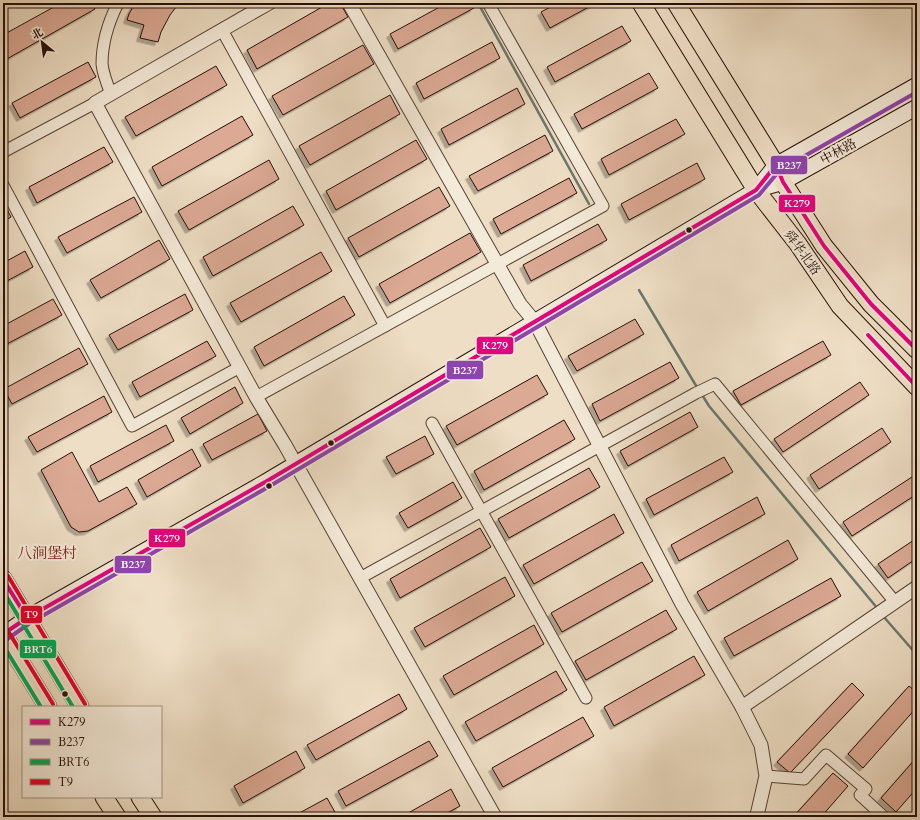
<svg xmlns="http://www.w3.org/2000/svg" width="920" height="820" font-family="Cardo,'Noto Serif SC',serif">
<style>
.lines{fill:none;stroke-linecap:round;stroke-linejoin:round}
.stream{stroke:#6b776e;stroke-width:2.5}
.building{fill:#dca995;stroke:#260f07;filter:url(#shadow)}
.minor-casing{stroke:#584336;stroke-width:13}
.tertiary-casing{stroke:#584336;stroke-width:15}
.secondary-casing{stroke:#260f07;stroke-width:17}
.primary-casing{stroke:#260f07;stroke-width:19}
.minor{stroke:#f4ead9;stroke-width:11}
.tertiary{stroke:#f4ead9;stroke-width:13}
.secondary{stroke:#f4ead9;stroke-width:15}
.primary{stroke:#eedec5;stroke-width:17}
.bus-1-casing{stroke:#f4ead9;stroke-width:7}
.bus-2-casing{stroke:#f4ead9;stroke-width:7}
.bus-3-casing{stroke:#f4ead9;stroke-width:7}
.bus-4-casing{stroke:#f4ead9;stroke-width:7}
.bus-1{stroke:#e5007d;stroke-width:4}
.bus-2{stroke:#8e44ad;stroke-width:4}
.bus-3{stroke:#00a651;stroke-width:4}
.bus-4{stroke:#e4002b;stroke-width:4}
.bus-dot{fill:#260f07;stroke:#f4ead9;stroke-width:1.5}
.labels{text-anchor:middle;stroke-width:4;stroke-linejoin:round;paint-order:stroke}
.street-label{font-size:13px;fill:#260f07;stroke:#f4ead9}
.quarter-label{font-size:15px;fill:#7a1f14;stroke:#f4ead9}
.line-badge{stroke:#f4ead9;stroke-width:1.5}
.badge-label{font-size:11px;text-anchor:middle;font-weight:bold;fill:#fff}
</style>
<defs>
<filter id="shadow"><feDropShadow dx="-3.5" dy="3.5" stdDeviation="0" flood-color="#0004"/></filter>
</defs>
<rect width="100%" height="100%" fill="#eedec5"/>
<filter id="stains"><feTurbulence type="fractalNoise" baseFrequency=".005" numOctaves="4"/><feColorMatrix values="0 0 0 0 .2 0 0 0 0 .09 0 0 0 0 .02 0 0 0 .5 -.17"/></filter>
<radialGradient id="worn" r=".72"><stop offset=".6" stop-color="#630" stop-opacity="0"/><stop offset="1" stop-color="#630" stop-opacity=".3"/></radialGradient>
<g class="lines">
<g class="stream">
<polyline points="478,3 589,204"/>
<polyline points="639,290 698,389"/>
<polyline points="701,393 709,406 878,609"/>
<polyline points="883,616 917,655"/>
</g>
</g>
<g class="building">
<polygon points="61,3 92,3 95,9 5,60 3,57 3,35"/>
<polygon points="142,3 179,3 170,15 161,32 158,42 140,38 144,25 127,20 129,14 134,5 140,7"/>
<polygon points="329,3 340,3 348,17 257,69 247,50"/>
<polygon points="447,3 471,3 474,8 398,49 390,34"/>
<polygon points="558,3 596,3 550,28 541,12"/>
<polygon points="622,26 631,41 555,82 547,67"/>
<polygon points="492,42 500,58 424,99 416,83"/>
<polygon points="363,45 374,64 283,115 272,96"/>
<polygon points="88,62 96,77 20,118 12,103"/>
<polygon points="216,66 227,85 136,136 125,117"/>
<polygon points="649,73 658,88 582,129 574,114"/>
<polygon points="517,88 525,104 449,145 441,129"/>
<polygon points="390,95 400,114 310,165 299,146"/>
<polygon points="242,116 253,135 162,186 152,167"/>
<polygon points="676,119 685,134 609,175 601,159"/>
<polygon points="545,135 553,151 478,191 469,176"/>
<polygon points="416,140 427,159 336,210 326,191"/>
<polygon points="104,147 113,162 37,203 29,187"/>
<polygon points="269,160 279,179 189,230 178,211"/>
<polygon points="697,163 705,179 629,220 621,204"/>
<polygon points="569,178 577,193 501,234 493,219"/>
<polygon points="439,187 450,206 359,257 348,238"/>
<polygon points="134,197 142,212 67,253 58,237"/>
<polygon points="3,202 11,217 3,222"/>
<polygon points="293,206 304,225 213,276 203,257"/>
<polygon points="598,224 607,240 531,281 523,265"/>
<polygon points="470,233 481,252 390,303 379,284"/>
<polygon points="159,240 170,259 101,298 90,280"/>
<polygon points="25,251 33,267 3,283 3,263"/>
<polygon points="321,252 332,271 241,322 230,303"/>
<polygon points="185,294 193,310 118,350 109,335"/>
<polygon points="344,296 355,315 264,366 254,347"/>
<polygon points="53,299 62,315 3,346 3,326"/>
<polygon points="635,319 644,334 577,371 568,356"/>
<polygon points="207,341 216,356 140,397 132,382"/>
<polygon points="823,341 831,355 741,405 733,391"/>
<polygon points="79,348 88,364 12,404 4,389"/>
<polygon points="670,362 679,378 600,421 592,404"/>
<polygon points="537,375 548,394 457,445 446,426"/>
<polygon points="860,382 869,395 783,452 774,439"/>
<polygon points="235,387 243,403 190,434 181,418"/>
<polygon points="104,396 112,412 37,452 28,437"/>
<polygon points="690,412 698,427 628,466 620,451"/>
<polygon points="258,414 267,431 212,460 203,444"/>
<polygon points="564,420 575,439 484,490 474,471"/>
<polygon points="166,425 174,441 98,482 90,466"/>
<polygon points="882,428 891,442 819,489 810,475"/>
<polygon points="425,436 434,454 396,474 386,457"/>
<polygon points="192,449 201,466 147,497 138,480"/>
<polygon points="72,452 99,502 127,487 137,504 88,531 79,532 71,527 41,470"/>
<polygon points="724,457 733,472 654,515 646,499"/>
<polygon points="589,468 600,487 509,538 498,519"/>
<polygon points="915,475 917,478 917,494 852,536 843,522"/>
<polygon points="453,482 462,498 408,528 399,513"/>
<polygon points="757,497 765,514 679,561 671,545"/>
<polygon points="614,514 624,533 534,584 523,565"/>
<polygon points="480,528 491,547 400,598 390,579"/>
<polygon points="917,538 917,558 888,578 878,564"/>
<polygon points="788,540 798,559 708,611 697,592"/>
<polygon points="642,562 653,581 562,632 551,613"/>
<polygon points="505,577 515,596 425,647 414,628"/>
<polygon points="831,578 841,596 734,656 724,638"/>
<polygon points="666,610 677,629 586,680 575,661"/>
<polygon points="534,625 544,644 454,695 443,676"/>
<polygon points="694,656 705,675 614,726 604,707"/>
<polygon points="556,671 567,690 476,741 465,722"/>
<polygon points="852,683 864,695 790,773 777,762"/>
<polygon points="909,686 917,693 917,707 863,768 848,754"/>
<polygon points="399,694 407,709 316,760 307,745"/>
<polygon points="583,717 594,736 503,787 492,768"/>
<polygon points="429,741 438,756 346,806 338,791"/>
<polygon points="296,751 305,768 243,803 234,786"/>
<polygon points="917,757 917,788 896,812 881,798"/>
<polygon points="833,773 848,786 821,817 793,817"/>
<polygon points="451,789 460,806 440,817 401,817"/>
<polygon points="327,798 336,814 331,817 292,817"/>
</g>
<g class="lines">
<defs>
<g id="minor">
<polyline points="222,30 385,326"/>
<path d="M 111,94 C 107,84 103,74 102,64 C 102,43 109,21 118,3"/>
<polyline points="3,152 95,103"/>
<polyline points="3,185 132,426 240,367"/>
<polyline points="256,397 603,206 488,3"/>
<polyline points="432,423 586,698"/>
<polyline points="360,578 696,393 715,384 895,602"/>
<polyline points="766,776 804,779 826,755 866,789 860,795 884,817"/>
</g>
<g id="tertiary">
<polyline points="269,3 95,103 256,397 285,445 495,817"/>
<polyline points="349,3 520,304 535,322 682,604 742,707 761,745 766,776 758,811 756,817"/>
<polyline points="742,707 917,587"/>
</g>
<g id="secondary">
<polyline points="756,190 776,165 917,85"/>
<polyline points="3,635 27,618 267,481 756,190 783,182 917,107"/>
</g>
<g id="primary">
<polyline points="641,3 756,190 798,244 840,306 917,387"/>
<polyline points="676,3 776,165 783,182 824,246 871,304 917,350"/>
<polyline points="3,579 80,707"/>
<polyline points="3,634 48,707"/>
<polyline points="104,797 117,817"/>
<polyline points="140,797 153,817"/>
</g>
</defs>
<use href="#minor" class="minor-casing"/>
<use href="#tertiary" class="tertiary-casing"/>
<use href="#secondary" class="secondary-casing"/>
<use href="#primary" class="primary-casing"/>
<use href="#minor" class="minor"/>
<use href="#tertiary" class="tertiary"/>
<use href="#secondary" class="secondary"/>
<use href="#primary" class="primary"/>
<defs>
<g id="bus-1">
<polyline points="868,335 917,387"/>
<polyline points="3,579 27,618"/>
<polyline points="3,634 27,618 267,481 756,190 776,165 783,182 824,246 871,304 917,350"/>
</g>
<polyline id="bus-2" points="6,640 30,623 270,486 759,195 780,170 917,92"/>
<g id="bus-3">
<polyline points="3,591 73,707"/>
<polyline points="3,645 41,707"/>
</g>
<g id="bus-4">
<polyline points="8,576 85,704"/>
<polyline points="8,631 53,704"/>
</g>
</defs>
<use href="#bus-1" class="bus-1-casing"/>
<use href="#bus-2" class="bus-2-casing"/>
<use href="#bus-3" class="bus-3-casing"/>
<use href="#bus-4" class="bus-4-casing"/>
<use href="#bus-1" class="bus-1"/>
<use href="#bus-2" class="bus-2"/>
<use href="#bus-3" class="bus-3"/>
<use href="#bus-4" class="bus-4"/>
</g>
<g class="bus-dot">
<circle cx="689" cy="230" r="3.5"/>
<circle cx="331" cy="443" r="3.5"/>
<circle cx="269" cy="486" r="3.5"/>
<circle cx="65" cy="694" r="3.5"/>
</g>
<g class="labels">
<g class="street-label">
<text transform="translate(838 151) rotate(-29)" y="5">中林路</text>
<text transform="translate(803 252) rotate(54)" y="5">舜华北路</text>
</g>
<g class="quarter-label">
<text x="47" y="558">八涧堡村</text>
</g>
</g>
<g class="line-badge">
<rect x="770" y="155" width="38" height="20" rx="4" fill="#8e44ad"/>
<rect x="778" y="194" width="38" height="19" rx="4" fill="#e5007d"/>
<rect x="476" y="336" width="38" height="19" rx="4" fill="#e5007d"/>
<rect x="446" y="360" width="38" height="20" rx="4" fill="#8e44ad"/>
<rect x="148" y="528" width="38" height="20" rx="4" fill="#e5007d"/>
<rect x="114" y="555" width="38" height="19" rx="4" fill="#8e44ad"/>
<rect x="20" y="605" width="23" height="19" rx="4" fill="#e4002b"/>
<rect x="19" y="639" width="38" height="20" rx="4" fill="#00a651"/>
</g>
<g class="badge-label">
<text x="789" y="169">B237</text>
<text x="797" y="207">K279</text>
<text x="495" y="349">K279</text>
<text x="465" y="374">B237</text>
<text x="167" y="542">K279</text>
<text x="133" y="568">B237</text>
<text x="31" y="618">T9</text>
<text x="38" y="653">BRT6</text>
</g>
<rect width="920" height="820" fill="none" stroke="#eedec5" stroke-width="16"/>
<rect x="4" y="4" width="912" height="812" fill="none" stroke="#260f07" stroke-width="2"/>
<rect x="8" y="8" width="904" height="804" fill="none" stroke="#260f07"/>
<rect x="22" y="706" width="140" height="92" fill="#f4ead9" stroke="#a29285"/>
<rect x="30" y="719" width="20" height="6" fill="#e5007d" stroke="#a29285"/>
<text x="58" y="726" font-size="12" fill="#260f07">K279</text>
<rect x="30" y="739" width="20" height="6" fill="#8e44ad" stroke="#a29285"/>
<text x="58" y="746" font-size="12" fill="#260f07">B237</text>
<rect x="30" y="759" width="20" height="6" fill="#00a651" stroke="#a29285"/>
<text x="58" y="766" font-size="12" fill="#260f07">BRT6</text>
<rect x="30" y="779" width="20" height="6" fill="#e4002b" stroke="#a29285"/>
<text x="58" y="786" font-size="12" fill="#260f07">T9</text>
<g transform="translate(42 42) rotate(331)" stroke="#f4ead9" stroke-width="3" paint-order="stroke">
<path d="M0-3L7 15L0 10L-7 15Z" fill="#260f07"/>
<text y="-6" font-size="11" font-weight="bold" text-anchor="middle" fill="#260f07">北</text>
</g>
<rect width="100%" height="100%" filter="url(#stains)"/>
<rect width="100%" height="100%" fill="url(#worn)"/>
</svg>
